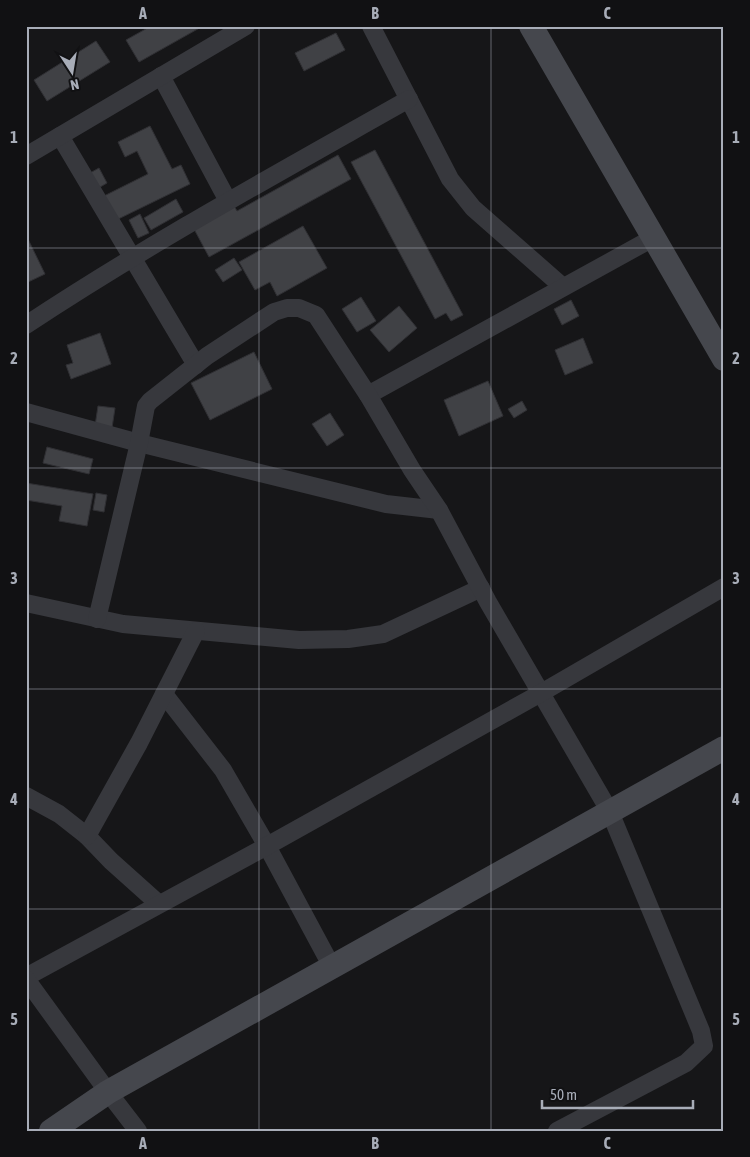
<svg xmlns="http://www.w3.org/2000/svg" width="750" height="1157" font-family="'Asap Condensed',sans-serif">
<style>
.building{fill:#404145;stroke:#303034}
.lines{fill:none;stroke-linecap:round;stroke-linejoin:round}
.street{stroke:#37383d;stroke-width:18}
.secondary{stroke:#45474d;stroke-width:24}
.grid{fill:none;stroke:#a8adb8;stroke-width:1;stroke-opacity:0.55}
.neatline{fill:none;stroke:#a8adb8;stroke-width:2}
.grid-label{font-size:16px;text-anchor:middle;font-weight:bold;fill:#a8adb8}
</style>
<rect width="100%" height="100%" fill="#161618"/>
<g class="building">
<polygon points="151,26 203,26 139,62 126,40"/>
<polygon points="336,33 345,50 304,71 295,53"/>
<polygon points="96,41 110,62 47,101 34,80"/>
<polygon points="150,126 172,169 181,165 190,184 108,224 96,200 148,174 137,151 125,157 118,142"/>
<polygon points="375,150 463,315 451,321 446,313 435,319 351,162"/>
<polygon points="338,155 351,179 209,257 194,229 234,206 237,211"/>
<polygon points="99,168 107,183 90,193 81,178"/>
<polygon points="176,199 183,212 151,230 144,218"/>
<polygon points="140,214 149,233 138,238 129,220"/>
<polygon points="303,226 327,268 277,296 270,282 255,290 239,262"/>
<polygon points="26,235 45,274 26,283"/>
<polygon points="234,258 242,270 223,282 215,270"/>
<polygon points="361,297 376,321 357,332 342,309"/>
<polygon points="571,300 579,316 562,325 554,309"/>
<polygon points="399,306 417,328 389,352 370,330"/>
<polygon points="100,333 111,364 71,379 66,365 73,363 67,345"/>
<polygon points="583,338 593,363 565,375 555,350"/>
<polygon points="254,352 272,389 210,420 191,383"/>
<polygon points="488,381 503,416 459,436 444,400"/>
<polygon points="522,401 527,410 514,418 508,409"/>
<polygon points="98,406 115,408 112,428 95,426"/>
<polygon points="330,413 344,435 327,446 312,424"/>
<polygon points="47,447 93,459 89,474 43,463"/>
<polygon points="26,483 93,494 87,526 59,521 62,506 26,500"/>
<polygon points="96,493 107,495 104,512 93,510"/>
</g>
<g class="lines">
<g class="street">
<polyline points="371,26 450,179 473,208 563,287"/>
<polyline points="161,76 228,201"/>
<polyline points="60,136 196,365"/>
<polyline points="26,156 246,26"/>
<path d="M 26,325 C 150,243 280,172 409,99"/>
<polyline points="368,395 653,238"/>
<polyline points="26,412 139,443 386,504 439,510"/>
<polyline points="26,603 123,624 299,640 348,639 383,634 481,588"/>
<polyline points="97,619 139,443 146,406 150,401 207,356 274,312 287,308 299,308 316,315 368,395 412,470 439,510 488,602 610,812 701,1031 704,1046 686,1063 557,1131"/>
<polyline points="164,694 223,770 267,846 332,967"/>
<polyline points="26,796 59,814 87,836 111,861 159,904"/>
<polyline points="87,836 139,743 196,631"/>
<polyline points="26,977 267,846 541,693 724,587"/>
<polyline points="26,979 108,1092 138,1131"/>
</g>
<g class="secondary">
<polyline points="531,26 724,359"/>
<polyline points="51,1131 108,1092 724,748"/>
</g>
</g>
<path class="grid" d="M 259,26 L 259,1131M 491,26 L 491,1131M 26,248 L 724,248M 26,468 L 724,468M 26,689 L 724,689M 26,909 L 724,909"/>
<rect width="750" height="1157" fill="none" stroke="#111113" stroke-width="55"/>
<g transform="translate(72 72) rotate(168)" stroke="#111113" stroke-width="4" paint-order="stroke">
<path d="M0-4L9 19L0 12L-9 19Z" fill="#a8adb8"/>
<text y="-8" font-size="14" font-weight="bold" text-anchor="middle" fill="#a8adb8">N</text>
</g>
<path d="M542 1100v8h151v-8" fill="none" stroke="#a8adb8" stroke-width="2.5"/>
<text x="550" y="1100" font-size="15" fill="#a8adb8" stroke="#111113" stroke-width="4" paint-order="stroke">50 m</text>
<rect x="28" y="28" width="694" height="1102" class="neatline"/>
<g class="grid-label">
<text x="143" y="19">A</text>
<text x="375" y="19">B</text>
<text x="607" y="19">C</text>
<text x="14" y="143">1</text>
<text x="736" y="143">1</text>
<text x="14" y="364">2</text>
<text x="736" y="364">2</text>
<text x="14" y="584">3</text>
<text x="736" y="584">3</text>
<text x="14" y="805">4</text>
<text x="736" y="805">4</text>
<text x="14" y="1025">5</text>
<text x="736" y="1025">5</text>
<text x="143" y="1149">A</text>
<text x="375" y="1149">B</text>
<text x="607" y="1149">C</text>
</g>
</svg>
